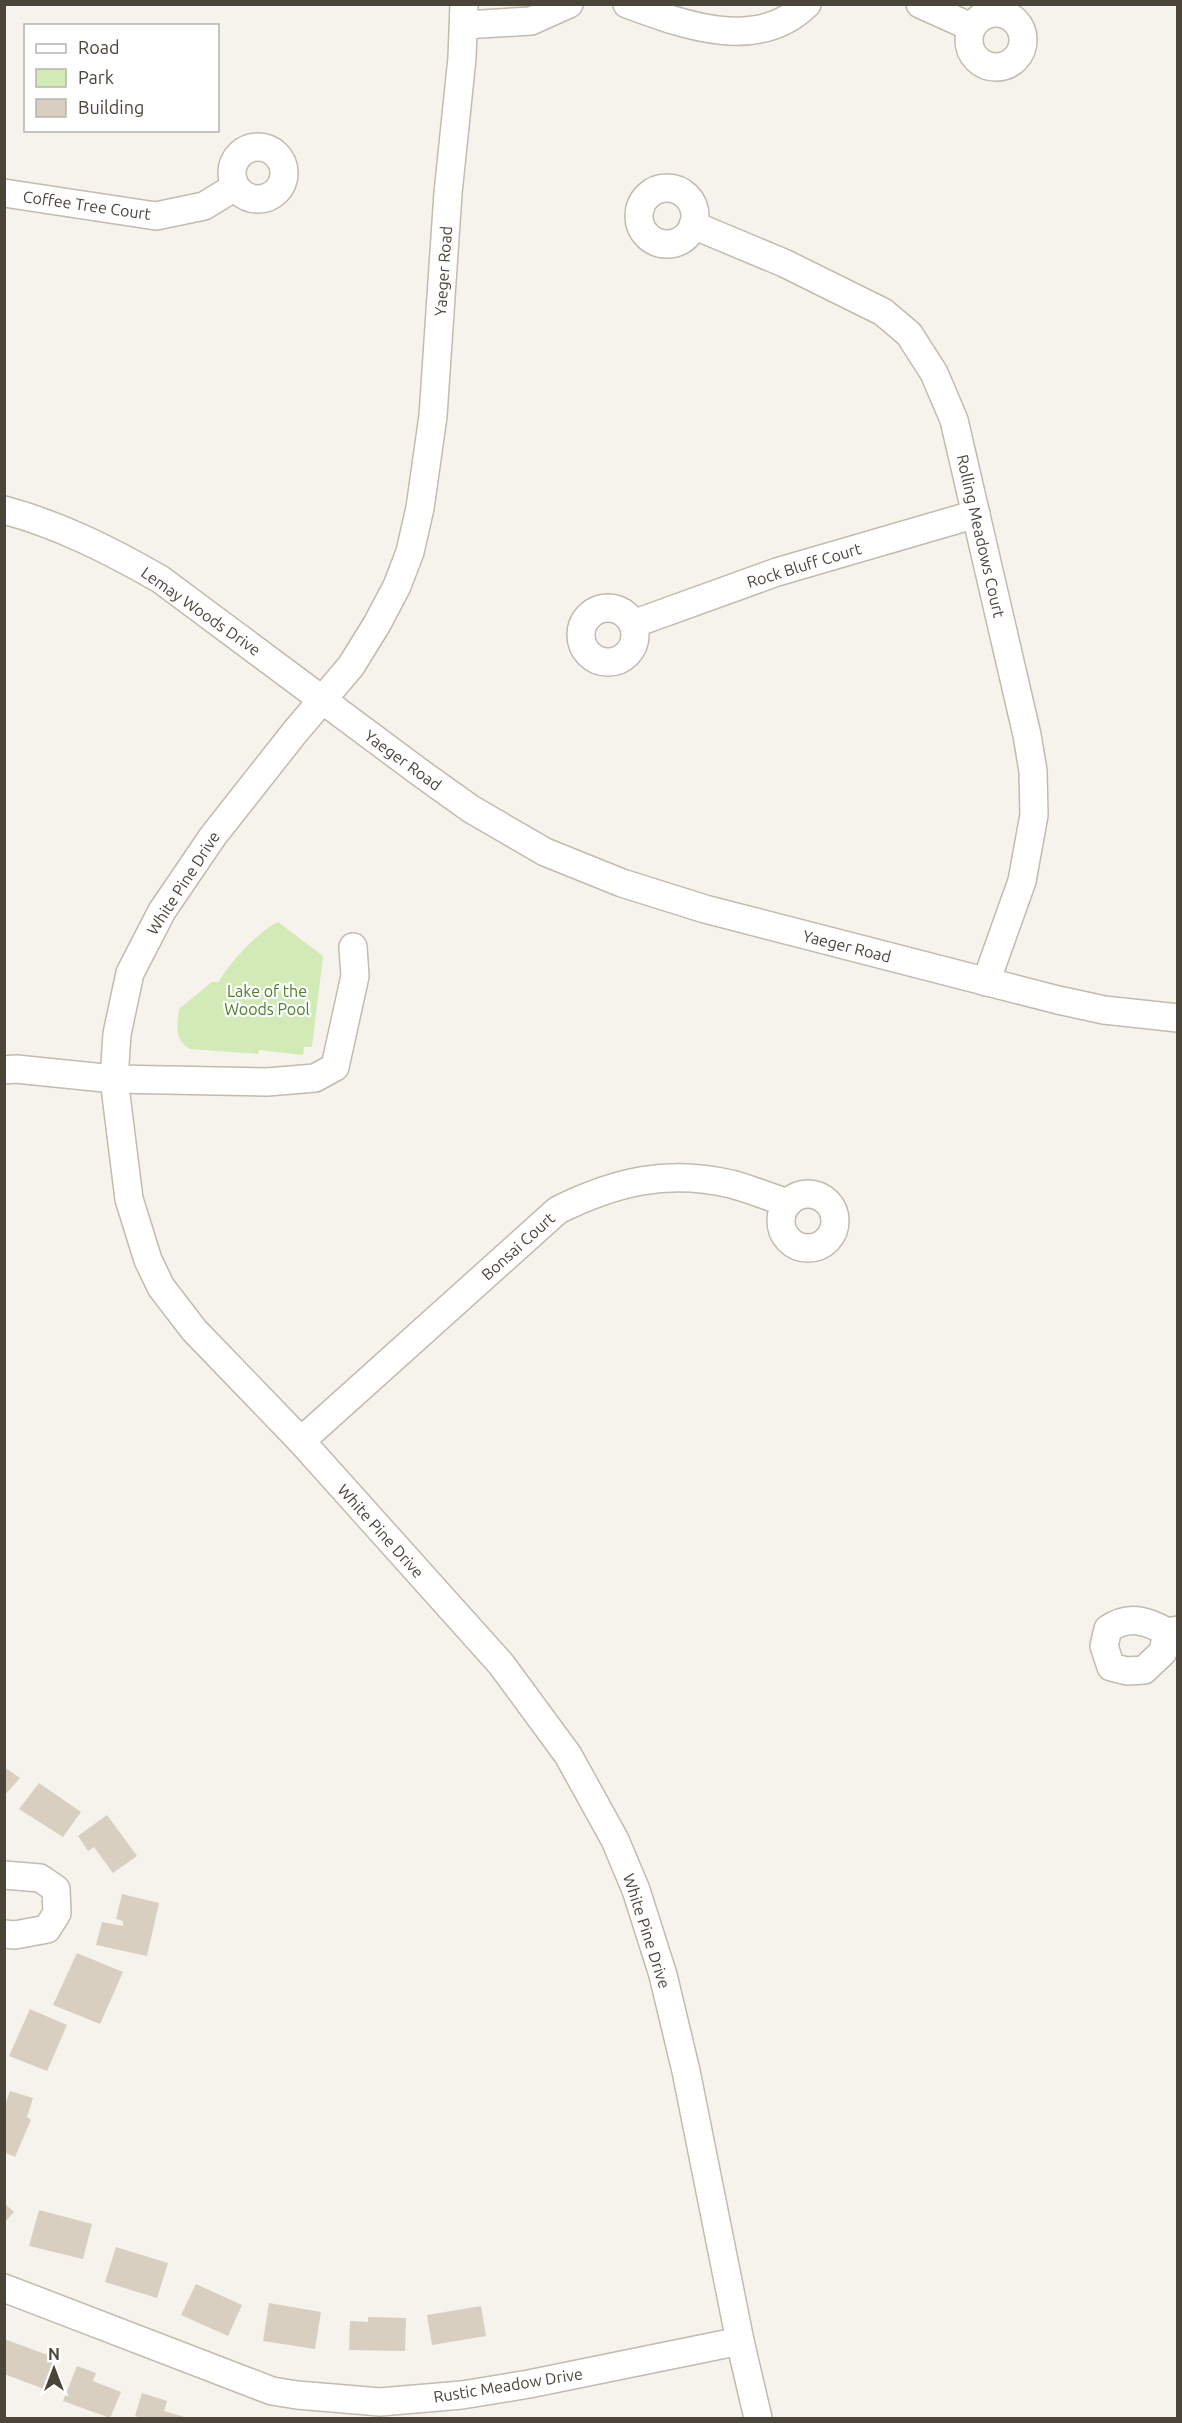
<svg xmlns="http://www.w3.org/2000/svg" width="1182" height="2423" font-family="Ubuntu,sans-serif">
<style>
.green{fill:#d2eab5}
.building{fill:#d8cfc1}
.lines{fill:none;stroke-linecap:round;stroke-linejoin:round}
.minor-casing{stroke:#c2bbae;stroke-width:30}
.minor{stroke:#fff;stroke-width:27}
.labels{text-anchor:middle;stroke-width:4.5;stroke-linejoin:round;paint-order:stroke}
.street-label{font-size:16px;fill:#4b4439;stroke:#fff}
.park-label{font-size:16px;fill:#4a7f2a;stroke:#fff}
</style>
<rect width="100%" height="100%" fill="#f6f3ec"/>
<path class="green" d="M 278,922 L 323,956 L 312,1047 L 304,1047 L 303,1055 L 259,1050 L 258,1054 L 190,1049 C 174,1040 177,1026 179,1009 L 212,982 L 219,982 C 227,965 260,930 278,922 Z"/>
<g class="building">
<polygon points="4,1767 20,1778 4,1796"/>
<polygon points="39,1783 81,1812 63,1837 19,1809"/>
<polygon points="107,1815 137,1856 113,1873 94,1847 88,1851 78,1836"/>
<polygon points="122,1894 159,1903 147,1956 96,1945 102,1922 123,1926 123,1921 116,1919"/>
<polygon points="77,1953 123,1972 100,2024 53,2005"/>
<polygon points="30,2009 67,2025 47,2071 9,2056"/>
<polygon points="10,2091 33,2098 27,2117 31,2120 15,2157 4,2152 4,2107"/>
<polygon points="4,2203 14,2212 4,2223"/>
<polygon points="39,2210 92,2224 83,2259 29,2246"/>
<polygon points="116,2247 168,2263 157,2298 105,2282"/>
<polygon points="196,2284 242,2305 228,2336 181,2315"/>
<polygon points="269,2303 321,2312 315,2349 263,2341"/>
<polygon points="481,2306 486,2336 432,2345 427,2315"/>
<polygon points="368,2317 406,2318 405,2351 349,2350 350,2321 368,2322"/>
<polygon points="4,2339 56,2358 44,2389 4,2374"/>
<polygon points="77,2366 96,2373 93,2381 121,2392 110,2418 63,2401"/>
<polygon points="142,2393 167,2401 164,2411 188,2418 142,2418 135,2416"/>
</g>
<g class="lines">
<defs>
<g id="minor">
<polyline points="464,4 462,58 448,193 433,416 420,508 410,552 397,586 377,624 351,666 295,732 213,836 162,911 130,973 117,1034 114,1079 129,1199 148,1260 161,1287 194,1330 301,1441 501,1664 568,1755 615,1840 636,1890 663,1975 686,2071 740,2341 758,2418"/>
<path d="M 627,4 C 684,25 757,53 807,4"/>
<polyline points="920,4 971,27"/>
<circle cx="996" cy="40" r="27"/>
<polyline points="464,25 531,21 569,4"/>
<circle cx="258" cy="173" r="26"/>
<circle cx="667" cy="216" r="28"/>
<polyline points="4,193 156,216 204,206 235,187"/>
<polyline points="693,225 784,263 883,312 909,334 934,373 954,420 1027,735 1033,771 1034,815 1022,881 986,982"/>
<path d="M 4,510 C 60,525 111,551 160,579 L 422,774 L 471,809 L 545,852 L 622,883 L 705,909 L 1058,1000 L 1104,1010 L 1178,1018"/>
<circle cx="608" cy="635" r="27"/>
<polyline points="633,624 777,572 976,514"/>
<polyline points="4,1070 16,1069 114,1079 267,1082 315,1078 335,1067 355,976 353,947"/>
<circle cx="808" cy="1221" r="27"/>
<path d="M 301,1441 L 558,1210 C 615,1182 667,1169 731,1184 C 750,1189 769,1197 788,1203"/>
<path d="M 1167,1632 L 1163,1652 L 1144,1670 L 1127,1671 L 1111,1667 L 1104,1646 L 1108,1629 C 1128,1615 1146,1620 1167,1632 L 1178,1630"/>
<polyline points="4,1875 40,1878 56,1889 57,1913 47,1929 15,1935 4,1934"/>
<polyline points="4,2288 272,2391 297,2395 380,2402 462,2395 529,2384 740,2341"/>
</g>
</defs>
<use href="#minor" class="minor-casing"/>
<use href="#minor" class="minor"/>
</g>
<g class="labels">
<g class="street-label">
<text transform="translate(87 205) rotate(8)" y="6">Coffee Tree Court</text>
<text transform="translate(443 271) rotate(-86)" y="6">Yaeger Road</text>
<text transform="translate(981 536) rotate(77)" y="6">Rolling Meadows Court</text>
<text transform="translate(804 565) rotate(-17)" y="6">Rock Bluff Court</text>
<text transform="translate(201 611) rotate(35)" y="6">Lemay Woods Drive</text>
<text transform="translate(403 760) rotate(36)" y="6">Yaeger Road</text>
<text transform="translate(183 883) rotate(-57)" y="6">White Pine Drive</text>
<text transform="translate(847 946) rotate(14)" y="6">Yaeger Road</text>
<text transform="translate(518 1246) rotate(-42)" y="6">Bonsai Court</text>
<text transform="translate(381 1531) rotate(48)" y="6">White Pine Drive</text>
<text transform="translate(647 1931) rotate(72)" y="6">White Pine Drive</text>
<text transform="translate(508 2385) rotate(-9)" y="6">Rustic Meadow Drive</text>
</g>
<g class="park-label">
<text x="267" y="997">Lake of the<tspan x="267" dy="18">Woods Pool</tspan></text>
</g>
</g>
<rect width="1182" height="2423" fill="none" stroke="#4b4439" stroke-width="12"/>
<rect x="24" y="24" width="195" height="108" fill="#ffffff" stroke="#b7b4b0" stroke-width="1.5"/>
<rect x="36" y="44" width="30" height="9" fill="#ffffff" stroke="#b7b4b0" stroke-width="1.5"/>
<text x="78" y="54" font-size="18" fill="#4b4439">Road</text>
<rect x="36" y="69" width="30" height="18" fill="#d2eab5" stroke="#b7b4b0" stroke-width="1.5"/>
<text x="78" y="84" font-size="18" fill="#4b4439">Park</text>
<rect x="36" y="99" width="30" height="18" fill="#d8cfc1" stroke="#b7b4b0" stroke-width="1.5"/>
<text x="78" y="114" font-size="18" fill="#4b4439">Building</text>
<g transform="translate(54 2369)" stroke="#ffffff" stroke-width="4.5" paint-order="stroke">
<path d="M0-4.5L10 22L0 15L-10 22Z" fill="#4b4439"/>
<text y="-9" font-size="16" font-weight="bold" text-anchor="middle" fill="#4b4439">N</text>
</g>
</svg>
